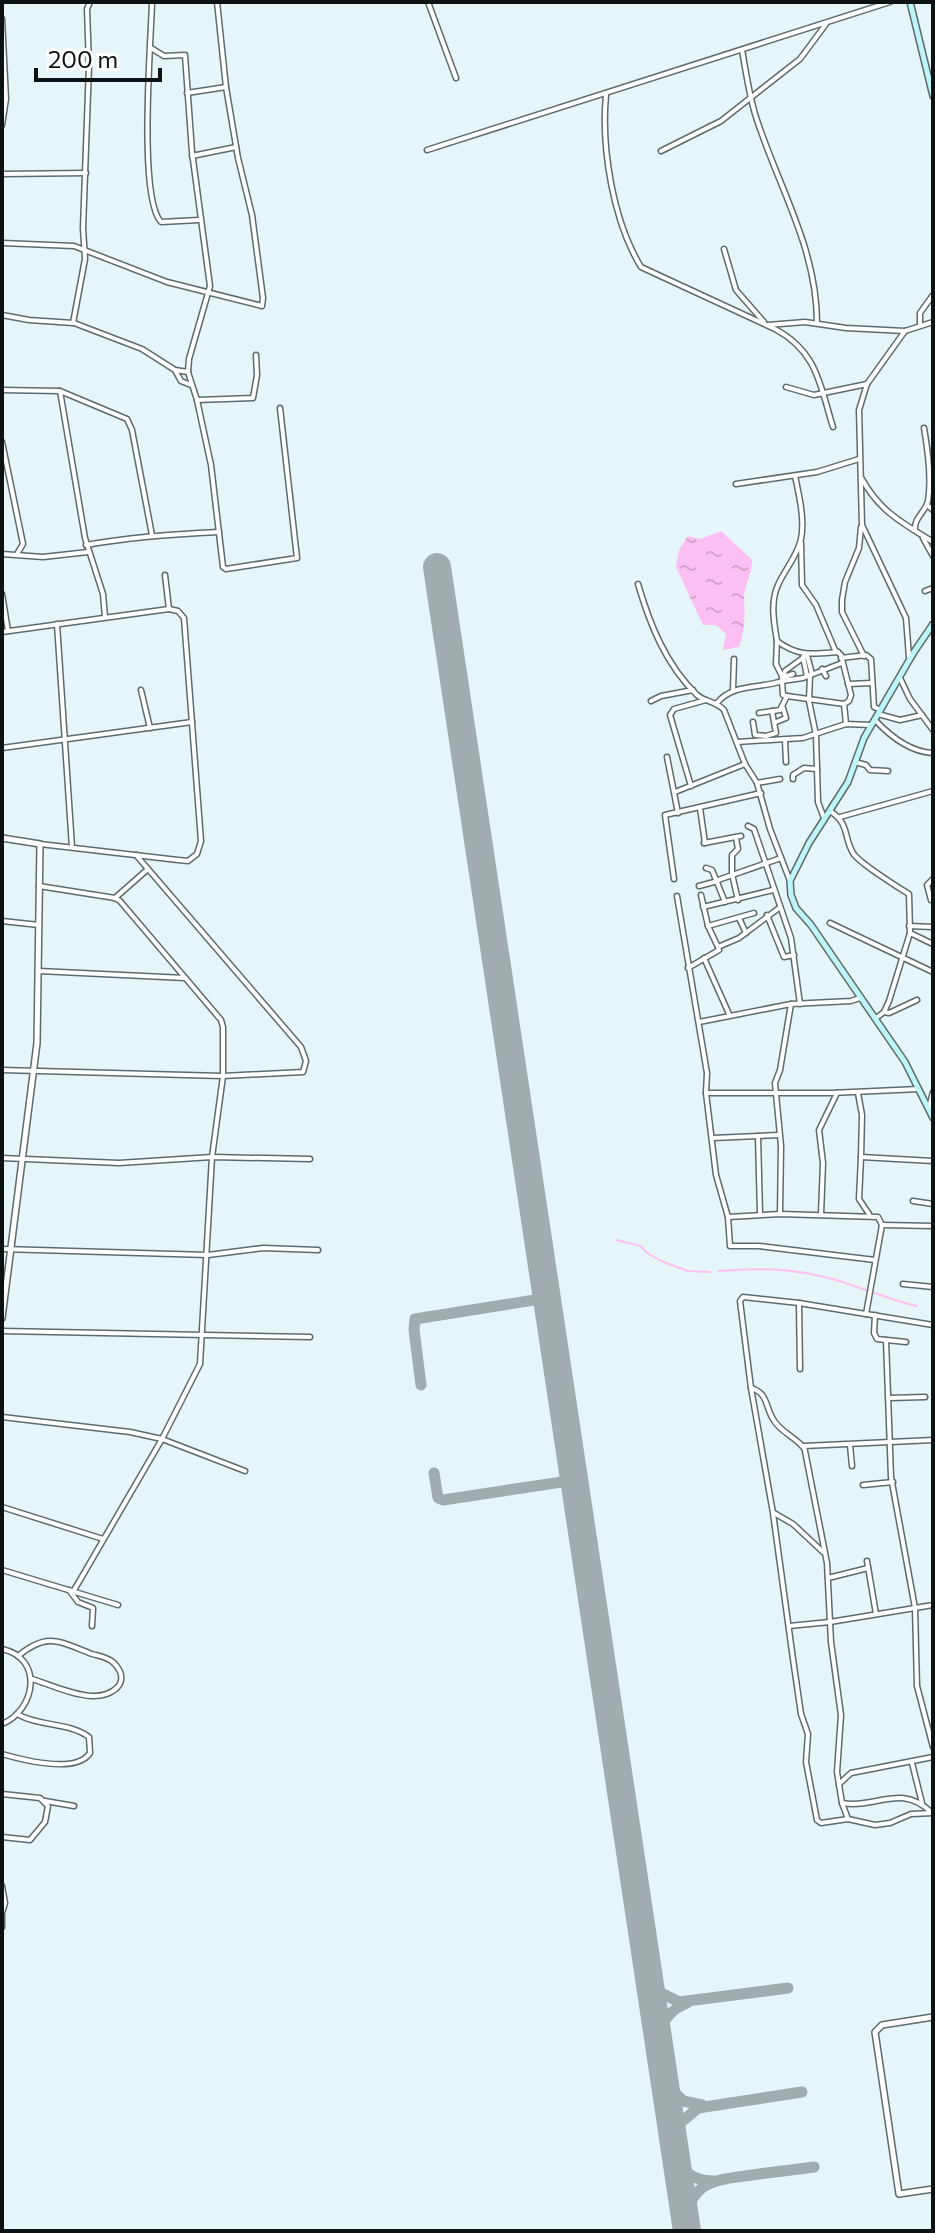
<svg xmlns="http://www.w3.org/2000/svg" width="935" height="2233" font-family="Commissioner,sans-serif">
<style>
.water{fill:url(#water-ripples)}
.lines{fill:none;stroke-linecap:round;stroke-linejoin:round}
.stream{stroke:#fcbff1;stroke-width:2}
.taxiway{stroke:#a0acae;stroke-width:11}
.runway{stroke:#a0acae;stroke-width:28}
.minor-casing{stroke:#5e6b6c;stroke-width:7}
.tertiary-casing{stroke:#5e6b6c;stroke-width:8}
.secondary-casing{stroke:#5e6b6c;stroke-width:8}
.minor{stroke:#fff;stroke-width:4}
.tertiary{stroke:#fff;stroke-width:5}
.secondary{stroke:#bef5f9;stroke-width:5}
</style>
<defs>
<pattern id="water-ripples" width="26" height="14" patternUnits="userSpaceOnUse" patternTransform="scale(2)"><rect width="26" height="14" fill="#fcbff1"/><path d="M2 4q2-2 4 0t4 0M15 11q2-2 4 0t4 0" fill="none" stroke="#d7a3ce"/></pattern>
</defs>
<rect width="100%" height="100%" fill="#e6f5f7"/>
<path class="water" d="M 721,531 L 752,560 C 752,574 744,586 744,597 C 745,614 745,631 739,647 L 723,650 L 726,634 L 716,625 L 703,625 L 676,567 L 679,550 L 688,536 L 700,539 Z"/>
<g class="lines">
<g class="stream">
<polyline points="616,1240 641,1246 647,1253 661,1261 688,1271 710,1272"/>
<path d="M 719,1271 C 752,1268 788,1268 820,1276 C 854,1283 884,1299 917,1306"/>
</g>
<g class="taxiway">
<polyline points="421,1385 414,1330 415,1319 547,1298"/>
<polyline points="434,1473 438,1498 443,1500 575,1480"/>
<polyline points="648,1972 659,1992 679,2002 788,1988"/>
<path d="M 659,2038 C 661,2021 672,2009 687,2003"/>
<polyline points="666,2084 683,2101 702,2105"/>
<polyline points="675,2147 680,2123 698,2108 802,2092"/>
<path d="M 676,2159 C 685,2174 696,2181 714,2181"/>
<path d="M 686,2224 C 689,2180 717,2180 752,2175 C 773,2172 793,2170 814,2167"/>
</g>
<polyline class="runway" points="437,567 687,2231"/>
<defs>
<g id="minor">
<path d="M 152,2 C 151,42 138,197 161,222 L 199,220"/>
<polyline points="428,2 456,78"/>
<polyline points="2,19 6,99 2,125"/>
<polyline points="151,48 164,56 185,55 192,152 210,286 189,359 188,372 197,400 211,465 223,567 226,569 297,558 280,408"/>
<path d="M 742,50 C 746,72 749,95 756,117 C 778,186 817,248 817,323"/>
<polyline points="187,93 226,87"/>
<path d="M 606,95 C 601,148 613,221 641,267 L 775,329 C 818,352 820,386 833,427"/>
<polyline points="427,150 890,2"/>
<polyline points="661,151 721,121 800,59 826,24"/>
<polyline points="192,156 236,147"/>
<polyline points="2,174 86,173"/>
<polyline points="2,243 74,246 167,282 262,306 263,298 252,215 238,158 226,87 217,2"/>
<polyline points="724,249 736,290 764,322"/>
<polyline points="2,315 29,320 73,323 85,259 83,228 89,66 87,9 90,2"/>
<polyline points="74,323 142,349 175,370 188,372"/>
<polyline points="920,324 920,313 933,295"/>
<polyline points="768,325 805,322 846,328 905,331"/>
<polyline points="175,370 181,381 191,385"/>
<polyline points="786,387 814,395 867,384"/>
<polyline points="2,390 60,391 85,538 103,594 105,617"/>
<polyline points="60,391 127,419 132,430 152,535"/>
<polyline points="197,400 253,398 257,375 256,355"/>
<polyline points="2,442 23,544 17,554"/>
<path d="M 795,476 C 799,495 805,520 801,539 C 797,557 785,569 778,585 C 770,602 774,623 777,641 C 798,657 813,654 838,652"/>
<path d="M 862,479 C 880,512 903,523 933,542"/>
<polyline points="736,484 817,472 859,459"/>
<polyline points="927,505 933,510"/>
<polyline points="861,527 859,548 845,582 842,600 842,612 864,656"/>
<path d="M 915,530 C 914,517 925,513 928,501 C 932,478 928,451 924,428"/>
<polyline points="923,538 933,556"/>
<polyline points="801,543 802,585 816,605 835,650 841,655 851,695 849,701 844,704"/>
<path d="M 86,545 C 130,537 174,534 219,532"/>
<polyline points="2,554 43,557 88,552"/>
<polyline points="165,575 169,609"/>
<path d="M 638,584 C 650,625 666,665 697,695 C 705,702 716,701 724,710 L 745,764 L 757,783 L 770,829 L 790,881"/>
<polyline points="925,591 933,588"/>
<polyline points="2,594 8,631"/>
<polyline points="57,624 72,847"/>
<polyline points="2,632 169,609 178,611 184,618 201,841 197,854 188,861 178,860 40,844"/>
<polyline points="777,641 776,664 782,676"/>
<polyline points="803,657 807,676"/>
<polyline points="909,657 906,618 862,525 859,410 867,384 905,331 933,322"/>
<polyline points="841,658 866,655 871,659 874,707 881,710"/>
<polyline points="842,663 803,678 782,681 783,695 787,696 844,704 846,724"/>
<polyline points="822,669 826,676"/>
<polyline points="810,675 809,701 816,735 818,802 824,818"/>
<polyline points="782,678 793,674"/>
<polyline points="900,678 910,699 933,730"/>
<polyline points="848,684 872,683"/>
<polyline points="141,690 150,728"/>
<polyline points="733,690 734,659"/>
<polyline points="651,701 661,696 693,690"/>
<path d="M 717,703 C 733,683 760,689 782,681 L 785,671 L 807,655 L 812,674"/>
<polyline points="759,713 780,710 787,696"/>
<polyline points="878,714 900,720 922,715"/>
<path d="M 875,720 C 890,736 910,752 933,753"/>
<polyline points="753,722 755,735 766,736 776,733 772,711"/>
<polyline points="776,722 786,718 783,708"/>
<polyline points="785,740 786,762"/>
<polyline points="737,742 803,738 846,724 871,725"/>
<polyline points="2,748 192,722"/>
<polyline points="667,757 678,813"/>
<polyline points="855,762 866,765 870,770 888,771"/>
<polyline points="793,779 793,775 804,768 817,769"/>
<polyline points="757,783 780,779"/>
<polyline points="691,786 670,715 674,709 706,700"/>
<polyline points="675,792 745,764"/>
<polyline points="700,808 705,843"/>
<path d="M 830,811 C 850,824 843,836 853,853 C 858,862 899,888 909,894 L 910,933 L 889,1001 L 884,1012 L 876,1018"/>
<polyline points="840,817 933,791"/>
<polyline points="748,826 754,829 791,938 800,1004"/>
<polyline points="736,838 738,849 732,855 732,874 738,900"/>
<polyline points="704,843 741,836"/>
<polyline points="706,868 712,870 725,902"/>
<polyline points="674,879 665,815 761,793"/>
<polyline points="718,880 781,858"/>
<polyline points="39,886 115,898 120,901 221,1020 223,1027 223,1076 212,1157 200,1364 162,1439 73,1592"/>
<polyline points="699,886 718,881"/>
<polyline points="701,895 708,926 754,913"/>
<polyline points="677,896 707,1073 706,1093 716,1175 728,1217 730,1246 759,1246 875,1260"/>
<polyline points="115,898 148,869"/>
<polyline points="931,900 927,885 933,879"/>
<polyline points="703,907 773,890"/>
<polyline points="767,915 784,957 794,955"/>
<polyline points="739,918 746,933"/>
<polyline points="2,921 39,925"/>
<polyline points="830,923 933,972"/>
<polyline points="708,926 718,947"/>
<polyline points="909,926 933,927"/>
<polyline points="910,933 933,944"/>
<polyline points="704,958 729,1014"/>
<polyline points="688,968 719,950 718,947 739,938 779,908"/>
<polyline points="39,971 185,978"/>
<polyline points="884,1012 889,1013 917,1000"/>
<polyline points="699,1022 791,1004"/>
<polyline points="2,1070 223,1076 303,1072 306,1061 301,1047 136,855"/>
<polyline points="706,1093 831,1093 919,1089"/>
<polyline points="858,1093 862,1115 861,1157"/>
<polyline points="929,1108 933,1092"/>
<polyline points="758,1136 760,1214"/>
<polyline points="713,1138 778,1135"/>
<polyline points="2,1158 119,1163 212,1157 310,1159"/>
<polyline points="913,1201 933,1204"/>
<polyline points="780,1214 781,1146 775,1083 780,1070 791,1004 851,1001 860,998"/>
<polyline points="821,1214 823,1163 819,1130 837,1093"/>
<polyline points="869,1214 859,1199 861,1157 933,1161"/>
<polyline points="728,1217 780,1214 878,1217 882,1225 866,1314"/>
<polyline points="882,1225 933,1226"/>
<polyline points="2,1249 208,1255 263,1248 318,1250"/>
<polyline points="903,1284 933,1287"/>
<polyline points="799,1303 800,1369"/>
<polyline points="875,1315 874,1333 877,1339 906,1342"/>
<polyline points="2,1331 310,1337"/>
<polyline points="886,1340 891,1477 915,1608 917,1686 933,1747"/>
<path d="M 751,1388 C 768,1393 765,1406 773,1419 C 779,1431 795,1437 803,1447"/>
<polyline points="889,1398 925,1397"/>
<polyline points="2,1417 130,1432 162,1439 245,1471"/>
<polyline points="850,1445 852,1466"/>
<polyline points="863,1485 893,1482"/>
<polyline points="2,1507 103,1539"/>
<polyline points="774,1513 793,1524 823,1552"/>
<polyline points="867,1561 876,1614"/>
<polyline points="2,1570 118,1605"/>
<polyline points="828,1578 868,1568"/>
<polyline points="69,1590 78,1602 93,1608 92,1626"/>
<polyline points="789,1626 830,1622 933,1605"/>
<path d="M 2,1649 C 44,1658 36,1710 2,1724"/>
<path d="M 18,1656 C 48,1631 60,1642 92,1654 C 99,1656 108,1657 114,1663 C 133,1683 111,1697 92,1696 C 72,1695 51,1685 32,1679"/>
<path d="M 2,1754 C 23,1760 76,1774 90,1753 L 89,1737 C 69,1722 40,1727 17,1714"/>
<polyline points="912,1763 922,1803"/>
<polyline points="839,1784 851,1773 933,1757"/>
<polyline points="2,1794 40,1798 48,1806 45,1822 30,1840 2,1837"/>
<polyline points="45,1801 74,1806"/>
<path d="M 842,1803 C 877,1809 900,1783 931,1812"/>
<polyline points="933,1813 911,1814 890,1823 875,1825 848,1819 821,1823 817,1820 806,1762 808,1734 801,1714 793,1659 773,1513 751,1388 740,1301 743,1297 799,1303 933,1325"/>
<polyline points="848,1819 842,1803 837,1772 841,1715 831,1642 827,1563 804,1446 933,1440"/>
<polyline points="2,1886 5,1903 2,1913"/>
<polyline points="2,1916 2,1927"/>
</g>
<g id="tertiary">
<polyline points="2,838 40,844 37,1043 2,1318"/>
<polyline points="933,2017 882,2025 875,2032 899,2194 933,2189"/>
</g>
<g id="secondary">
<polyline points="910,2 933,96"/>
<polyline points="933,624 914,652 864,738 848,782 809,843 790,881 791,895 796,908 811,925 905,1062 933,1118"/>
</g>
</defs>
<use href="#minor" class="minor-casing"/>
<use href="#tertiary" class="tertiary-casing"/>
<use href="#secondary" class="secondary-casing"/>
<use href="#minor" class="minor"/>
<use href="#tertiary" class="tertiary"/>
<use href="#secondary" class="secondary"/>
</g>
<rect width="935" height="2233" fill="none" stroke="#0c1212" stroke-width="8"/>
<path d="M36 68v12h124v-12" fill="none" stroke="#0c1212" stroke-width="4"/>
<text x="48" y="68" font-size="24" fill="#0c1212" stroke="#ffffff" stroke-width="6" paint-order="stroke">200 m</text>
</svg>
